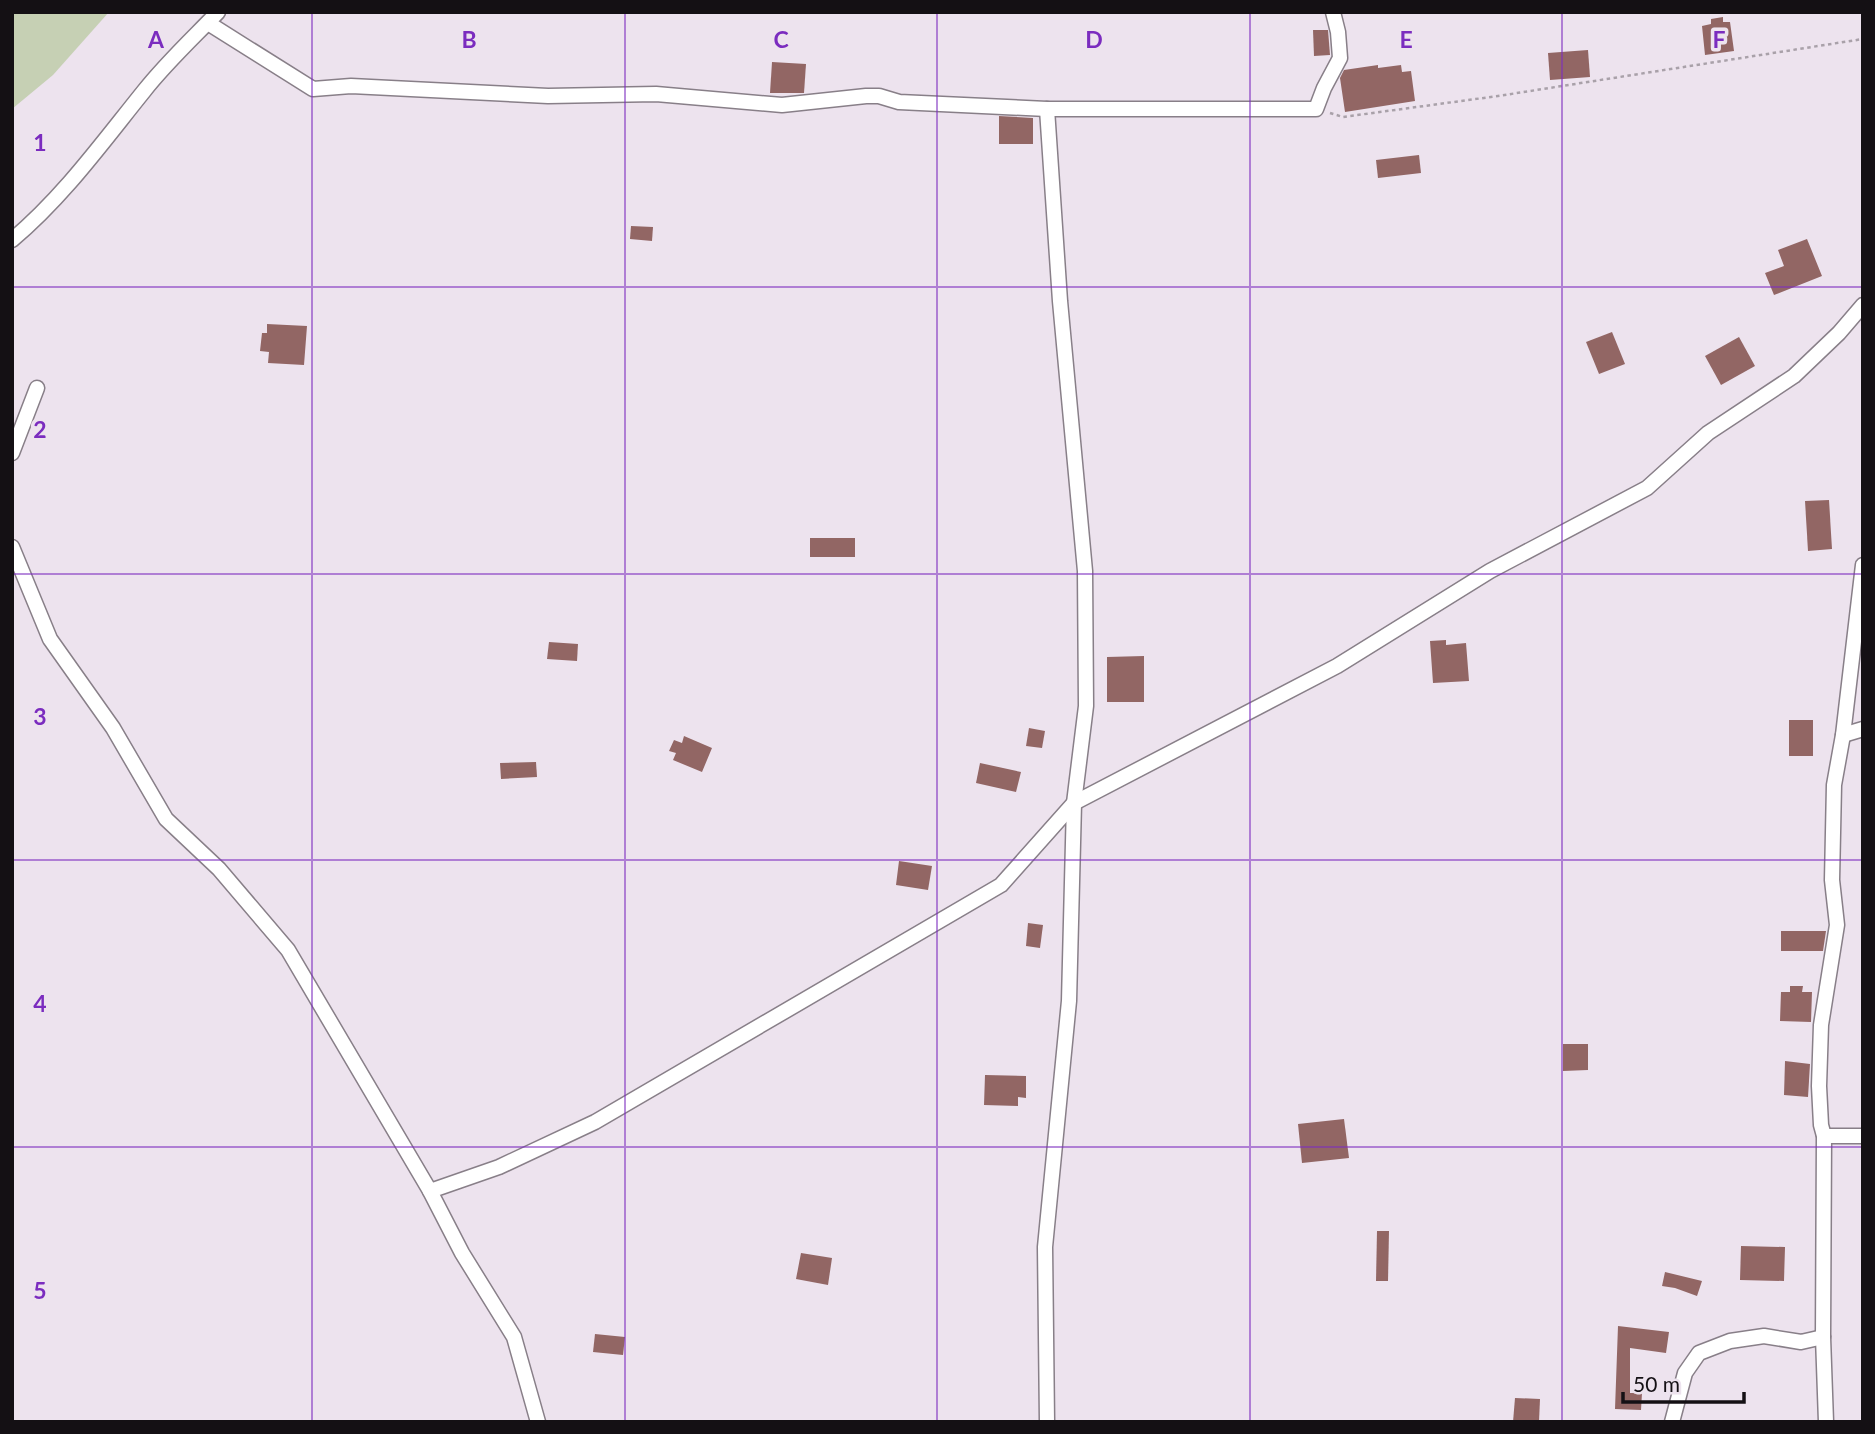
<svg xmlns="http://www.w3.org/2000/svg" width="1875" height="1434" font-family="Lato,sans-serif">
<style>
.green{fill:#c6d0b4}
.building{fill:#926664}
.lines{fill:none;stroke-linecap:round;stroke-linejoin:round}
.minor-casing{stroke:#887f88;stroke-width:17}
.path{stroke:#a9a1a9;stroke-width:2.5;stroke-dasharray:3.5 3.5;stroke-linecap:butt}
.minor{stroke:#fff;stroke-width:14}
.grid{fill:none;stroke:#7b2cbf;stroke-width:2;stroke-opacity:0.55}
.grid-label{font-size:23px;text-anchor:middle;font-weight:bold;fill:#7b2cbf;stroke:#ede3ee;stroke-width:7;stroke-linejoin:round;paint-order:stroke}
</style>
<rect width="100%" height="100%" fill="#ede3ee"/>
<polygon class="green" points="12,12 109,12 53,75 12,109"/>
<g class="building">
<polygon points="1723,17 1723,22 1730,22 1734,51 1705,55 1702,26 1711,24 1711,19"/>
<polygon points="1313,30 1328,30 1330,55 1314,56"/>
<polygon points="1588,50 1590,77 1550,80 1548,53"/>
<polygon points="772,62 806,64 804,93 770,93"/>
<polygon points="1378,65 1378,68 1401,65 1402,72 1411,71 1415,101 1345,112 1340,78 1344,70"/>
<polygon points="999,116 1033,118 1033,144 999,144"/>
<polygon points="1419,155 1421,173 1378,178 1376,160"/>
<polygon points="631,226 653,227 652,241 630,239"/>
<polygon points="1807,239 1822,276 1774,295 1765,273 1784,266 1778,250"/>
<polygon points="267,324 307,326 304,365 268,363 269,352 260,351 262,333 267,333"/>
<polygon points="1612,332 1625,364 1599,374 1586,342"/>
<polygon points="1739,337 1755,366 1721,385 1705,356"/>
<polygon points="1829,500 1832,549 1808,551 1805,501"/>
<rect x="810" y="538" width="45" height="19"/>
<polygon points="1446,640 1446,645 1466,643 1469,681 1433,683 1430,641"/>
<polygon points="549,642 578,644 577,661 547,659"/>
<polygon points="1144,656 1144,702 1107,702 1107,657"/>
<rect x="1789" y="720" width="24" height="36"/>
<polygon points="1029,728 1045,731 1042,748 1026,746"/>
<polygon points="684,736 712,748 702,772 673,760 676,753 669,751 674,740 682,743"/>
<polygon points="536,762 537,777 501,779 500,763"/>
<polygon points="980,763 1021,772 1016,792 976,783"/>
<polygon points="899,861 932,866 928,890 896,885"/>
<polygon points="1028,923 1043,925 1040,948 1026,946"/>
<polygon points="1781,931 1826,931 1823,951 1781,951"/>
<polygon points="1790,986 1803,986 1802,992 1812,992 1811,1022 1780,1021 1781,992 1790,992"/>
<polygon points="1563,1044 1588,1044 1588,1070 1563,1071"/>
<polygon points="1785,1061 1810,1064 1808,1097 1784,1095"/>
<polygon points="985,1075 1026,1076 1026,1098 1018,1097 1018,1106 984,1105"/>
<polygon points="1344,1119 1349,1158 1302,1163 1298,1124"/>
<polygon points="1377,1231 1389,1231 1388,1281 1376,1281"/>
<polygon points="1741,1246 1785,1247 1784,1281 1740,1280"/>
<polygon points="801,1253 832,1258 828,1285 796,1279"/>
<polygon points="1665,1272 1702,1281 1697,1296 1675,1288 1662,1286"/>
<polygon points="1618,1326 1669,1332 1666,1353 1630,1348 1630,1393 1642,1393 1641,1410 1615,1409"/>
<polygon points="595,1334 625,1337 623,1355 593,1352"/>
<polygon points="1515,1398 1540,1399 1539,1422 1513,1422"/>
</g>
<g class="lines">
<defs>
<g id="minor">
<polyline points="208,23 313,89 351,86 548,96 656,94 782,105 866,96 879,96 899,102 1047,109 1316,109 1324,88 1340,58 1338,32 1333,12"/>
<path d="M 12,240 C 64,196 102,143 144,91 C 166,63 193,38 218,12"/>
<polyline points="12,453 37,388"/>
<polyline points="12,547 50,639 113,728 166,819 219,869 288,950 430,1191"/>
<polyline points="1843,735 1863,729"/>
<polyline points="1824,1136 1863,1136"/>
<polyline points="538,1422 514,1337 462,1253 430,1191 499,1167 595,1122 1001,885 1074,803 1337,666 1490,571 1647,488 1708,433 1794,376 1839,333 1863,305"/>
<polyline points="1047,1422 1045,1247 1069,1001 1074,803 1086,706 1085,571 1060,301 1047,109"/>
<polyline points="1672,1422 1685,1373 1699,1353 1730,1341 1764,1336 1801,1342 1823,1337"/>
<polyline points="1826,1422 1823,1337 1824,1136 1821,1125 1819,1086 1821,1025 1837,925 1832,880 1834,785 1843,735 1863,565"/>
</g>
</defs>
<use href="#minor" class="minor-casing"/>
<polyline class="path" points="1330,113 1343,117 1498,96 1863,39"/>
<use href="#minor" class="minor"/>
</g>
<path class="grid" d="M 312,12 L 312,1422M 625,12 L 625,1422M 937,12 L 937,1422M 1250,12 L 1250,1422M 1562,12 L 1562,1422M 12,287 L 1863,287M 12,574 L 1863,574M 12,860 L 1863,860M 12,1147 L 1863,1147"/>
<g class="grid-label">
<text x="156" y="48">A</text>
<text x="469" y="48">B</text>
<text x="781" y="48">C</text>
<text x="1094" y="48">D</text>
<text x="1406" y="48">E</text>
<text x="1719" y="48">F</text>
<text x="40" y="151">1</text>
<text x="40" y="438">2</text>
<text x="40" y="725">3</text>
<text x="40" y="1012">4</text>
<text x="40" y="1299">5</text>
</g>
<rect width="1875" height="1434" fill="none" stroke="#141014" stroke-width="28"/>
<path d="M1623 1392v10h121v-10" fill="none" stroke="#141014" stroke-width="3.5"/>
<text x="1633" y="1392" font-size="21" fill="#141014" stroke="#ede3ee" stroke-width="5" paint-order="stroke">50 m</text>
</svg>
